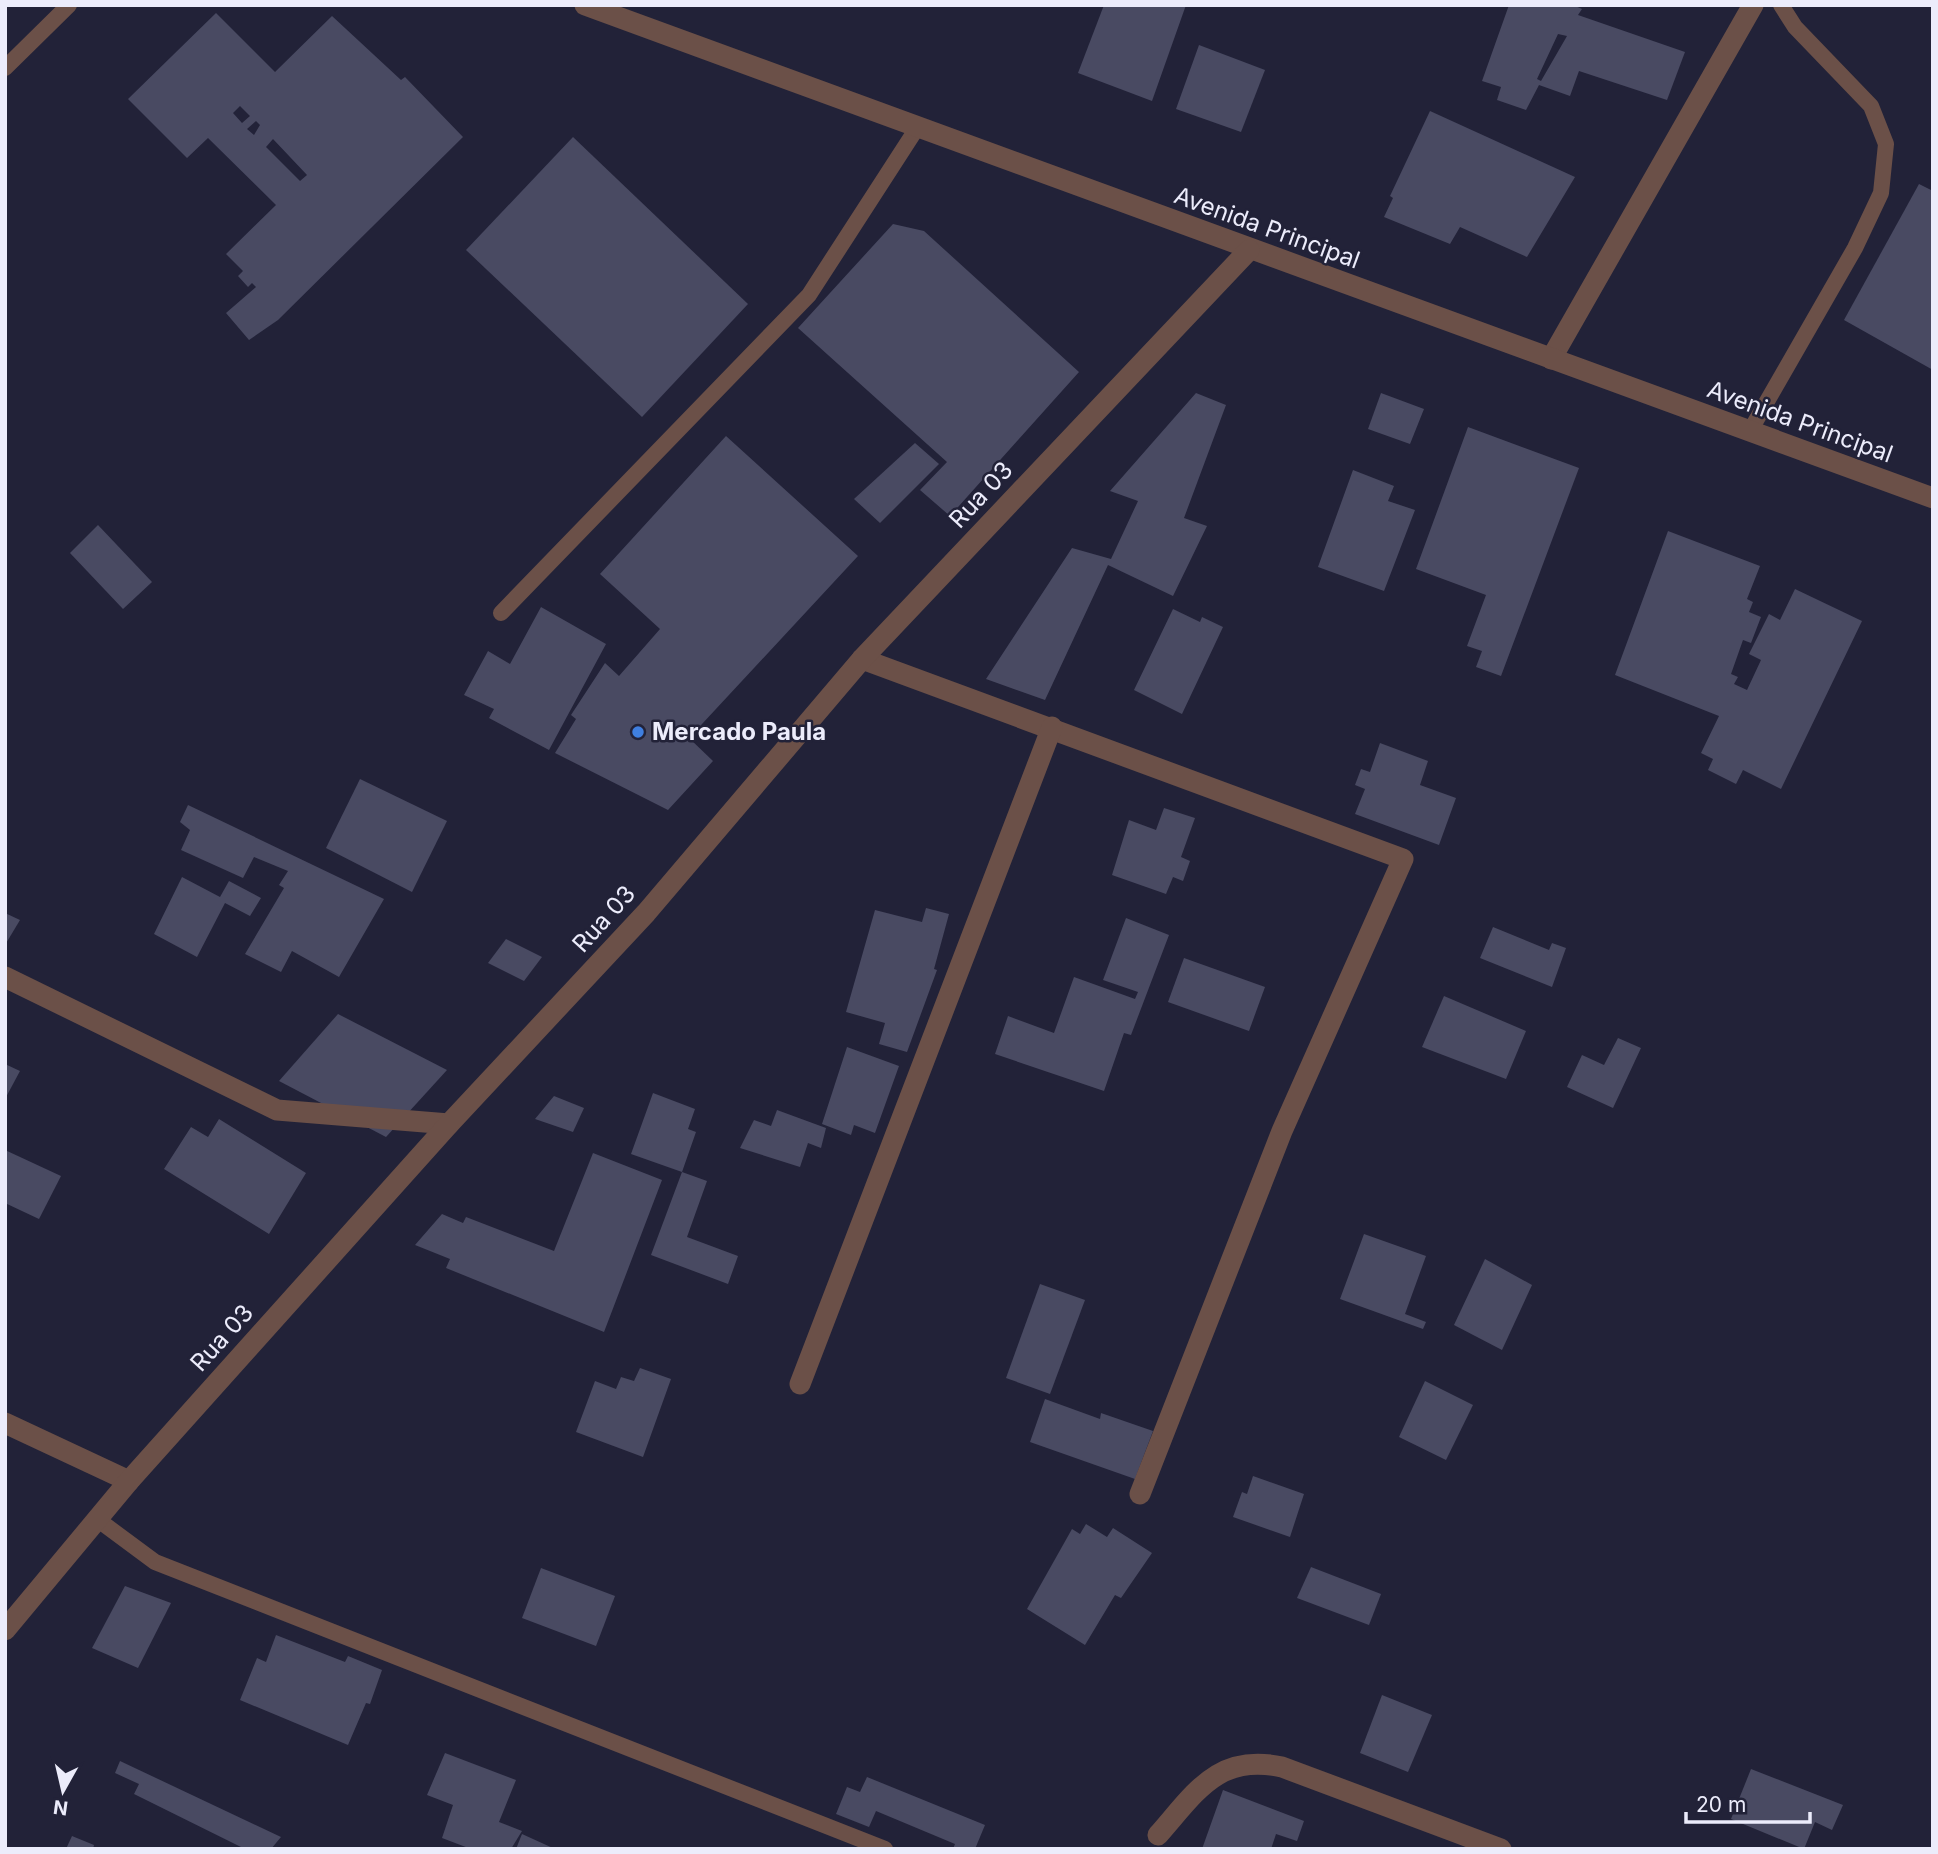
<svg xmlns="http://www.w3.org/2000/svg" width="1938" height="1854" font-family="Inter,sans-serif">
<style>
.building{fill:#494a62;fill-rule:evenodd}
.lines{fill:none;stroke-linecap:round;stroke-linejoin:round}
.service{stroke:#6b5048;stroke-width:16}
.minor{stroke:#6b5048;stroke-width:21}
.tertiary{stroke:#6b5048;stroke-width:21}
.shop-dot{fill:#3f7fe0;stroke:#222238;stroke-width:2.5}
.labels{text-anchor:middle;stroke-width:5;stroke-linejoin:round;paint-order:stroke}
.street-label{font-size:24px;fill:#ececfb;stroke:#222238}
.poi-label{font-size:24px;font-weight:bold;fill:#ececfb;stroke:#222238;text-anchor:start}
</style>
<rect width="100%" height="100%" fill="#222238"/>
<g class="building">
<polygon points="1104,5 1186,5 1152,101 1078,73"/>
<path d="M 1509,5 L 1573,5 L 1582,9 L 1578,15 L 1685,52 L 1667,100 L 1579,71 L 1570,96 L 1539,85 L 1526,110 L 1497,100 L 1501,87 L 1482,81 ZM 1558,34 L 1567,36 L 1541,81 L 1537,79 Z"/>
<path d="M 216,13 L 275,72 L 332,16 L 401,80 L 405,77 L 463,137 L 278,320 L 249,340 L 226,313 L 256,287 L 252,283 L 248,287 L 238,276 L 243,271 L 226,254 L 276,205 L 208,138 L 187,158 L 128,99 ZM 240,106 L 250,116 L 242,123 L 233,113 ZM 256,121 L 260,125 L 254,135 L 247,129 ZM 273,139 L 307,175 L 300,181 L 266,147 Z"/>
<polygon points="1199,45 1265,70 1241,132 1176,109"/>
<polygon points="1430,111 1575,177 1527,257 1460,227 1450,244 1384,217 1393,198 1390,196"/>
<polygon points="573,137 748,304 642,417 466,250"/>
<polygon points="1919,184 1933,191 1933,370 1844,320"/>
<polygon points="893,224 924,231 1079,372 950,516 920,490 947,462 798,328"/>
<polygon points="1196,393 1226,405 1184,518 1207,526 1173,596 1108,565 1045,700 986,679 1072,548 1111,559 1138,501 1110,491"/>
<polygon points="1381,393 1424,409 1410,444 1368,429"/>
<polygon points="1468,427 1579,468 1501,676 1476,667 1482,651 1467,646 1486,595 1416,569"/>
<polygon points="726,436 858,556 689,738 713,761 668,810 555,753 576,719 571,715 605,663 619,676 660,629 600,574"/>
<polygon points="915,443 939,464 880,523 854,499"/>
<polygon points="1353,470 1394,486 1388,501 1415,510 1384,591 1318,567"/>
<polygon points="98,525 152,582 123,609 70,553"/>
<polygon points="1668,531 1760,566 1747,599 1753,602 1749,612 1761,617 1751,643 1743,640 1731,674 1738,677 1734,684 1747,690 1761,660 1749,654 1769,614 1780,620 1795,589 1862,621 1781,789 1743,770 1736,784 1708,770 1713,759 1701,753 1719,716 1615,675"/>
<polygon points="541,607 606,644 549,750 489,718 494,709 464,695 488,651 510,664"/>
<polygon points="1173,609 1200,622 1202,617 1223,627 1182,714 1134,690"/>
<polygon points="1380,743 1428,761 1420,785 1456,798 1439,845 1355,814 1365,789 1355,785 1361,769 1370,772"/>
<polygon points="360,779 447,821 412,892 326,848"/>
<polygon points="188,805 384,899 339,977 292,951 281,972 245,954 284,888 279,885 288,871 254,857 243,878 181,850 190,830 180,822"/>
<polygon points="1164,808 1195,818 1181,857 1190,861 1183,881 1173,877 1166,894 1112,875 1129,820 1156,830"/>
<polygon points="182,877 220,897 229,881 261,898 250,916 225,903 197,957 154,934"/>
<polygon points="926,908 949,914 934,969 937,970 907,1052 879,1044 885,1023 846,1012 875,910 922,922"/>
<polygon points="5,913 20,920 5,945"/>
<polygon points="1126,918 1169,935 1131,1035 1124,1033 1104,1091 995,1054 1008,1016 1054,1033 1074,977 1135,999 1138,992 1103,980"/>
<polygon points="1493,927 1549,950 1552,943 1566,948 1552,987 1480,958"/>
<polygon points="506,939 542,957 524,981 488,963"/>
<polygon points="1184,958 1265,987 1249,1031 1168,1002"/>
<polygon points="1444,996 1526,1031 1506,1079 1422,1047"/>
<polygon points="338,1014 447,1070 386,1137 279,1081"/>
<polygon points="1618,1038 1641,1048 1613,1108 1567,1087 1582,1055 1604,1065"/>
<polygon points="847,1047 899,1066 875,1133 854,1125 851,1135 822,1124"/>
<polygon points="5,1064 20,1071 5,1099"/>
<polygon points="653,1093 695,1109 688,1129 696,1132 682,1172 631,1154"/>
<polygon points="554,1096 584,1108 573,1132 535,1119"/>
<polygon points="777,1110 826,1128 821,1148 808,1143 800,1167 740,1148 754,1120 771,1126"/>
<polygon points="219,1119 306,1173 269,1234 164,1169 191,1127 208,1137"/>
<polygon points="5,1150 61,1176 39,1219 5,1203"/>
<polygon points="593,1153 662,1180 604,1332 446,1268 450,1259 415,1245 442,1214 463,1223 466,1217 554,1251"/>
<polygon points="682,1172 707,1181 687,1237 738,1256 728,1284 651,1255"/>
<polygon points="1364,1234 1426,1256 1405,1314 1426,1322 1423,1329 1340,1299"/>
<polygon points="1485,1259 1532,1285 1502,1350 1454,1325"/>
<polygon points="1040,1284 1085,1300 1050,1394 1006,1378"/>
<polygon points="640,1368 671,1379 643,1457 576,1432 595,1381 616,1389 621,1377 634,1381"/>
<polygon points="1425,1381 1473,1405 1446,1460 1399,1437"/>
<polygon points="1045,1399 1100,1419 1101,1413 1153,1431 1135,1479 1030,1442"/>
<polygon points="1253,1476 1304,1494 1290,1537 1233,1517 1242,1492 1247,1494"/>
<polygon points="1086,1524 1107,1537 1113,1528 1152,1553 1121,1598 1115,1595 1085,1645 1027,1609 1072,1529 1080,1534"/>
<polygon points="1311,1567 1381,1594 1369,1625 1297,1598"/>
<polygon points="541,1568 615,1596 596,1646 522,1618"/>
<polygon points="125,1586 171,1603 138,1668 92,1648"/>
<polygon points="276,1635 345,1662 348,1656 382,1670 370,1704 366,1703 348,1745 240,1700 257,1658 266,1662"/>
<polygon points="1382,1695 1432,1715 1408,1772 1360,1753"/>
<polygon points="445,1753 516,1780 499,1822 522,1831 511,1849 471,1849 442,1838 453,1805 427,1795"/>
<polygon points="120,1761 281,1837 271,1849 245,1849 134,1794 139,1784 115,1773"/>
<polygon points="1751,1769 1843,1805 1832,1830 1815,1822 1804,1849 1731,1819"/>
<polygon points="867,1777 985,1825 975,1849 953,1849 955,1844 876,1811 869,1827 836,1814 847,1787 860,1792"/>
<polygon points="1223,1790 1304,1821 1297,1841 1276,1834 1271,1849 1202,1849"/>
<polygon points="522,1834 555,1849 516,1849"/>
<polygon points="72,1836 94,1845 93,1849 66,1849"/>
</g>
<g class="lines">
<g class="service">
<polyline points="5,68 69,5"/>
<polyline points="1750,431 1855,248 1881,193 1886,144 1871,106 1795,27 1781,5"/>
<polyline points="501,613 809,295 917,128"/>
<polyline points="97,1519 155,1562 885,1849"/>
</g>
<g class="minor">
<polyline points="1551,359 1753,5"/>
<polyline points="862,659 1403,859 1282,1131 1140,1494"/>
<polyline points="5,977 277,1110 449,1124"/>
<polyline points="800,1384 1052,727"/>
<polyline points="5,1423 129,1481"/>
<path d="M 1158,1835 C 1196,1792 1218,1753 1282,1767 L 1501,1849"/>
</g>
<g class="tertiary">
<polyline points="585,5 1933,498"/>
<polyline points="5,1630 129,1481 449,1124 646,913 862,659 1249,250"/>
</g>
</g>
<circle class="shop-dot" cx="638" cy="732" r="7"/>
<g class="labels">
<g class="street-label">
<text transform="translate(1267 228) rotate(20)" y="8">Avenida Principal</text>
<text transform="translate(1800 422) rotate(20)" y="8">Avenida Principal</text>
<text transform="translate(981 495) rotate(-47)" y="8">Rua 03</text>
<text transform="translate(604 919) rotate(-48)" y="8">Rua 03</text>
<text transform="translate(222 1338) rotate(-48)" y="8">Rua 03</text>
</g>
<g class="poi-label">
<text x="652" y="740">Mercado Paula</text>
</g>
</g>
<rect width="1938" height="1854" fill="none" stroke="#ececfb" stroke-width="14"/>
<g transform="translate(63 1791) rotate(188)" stroke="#222238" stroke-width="5" paint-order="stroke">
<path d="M0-5L12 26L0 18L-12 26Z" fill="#ececfb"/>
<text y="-10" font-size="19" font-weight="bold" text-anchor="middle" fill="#ececfb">N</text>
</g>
<path d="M1686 1812v10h124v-10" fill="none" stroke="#ececfb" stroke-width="3.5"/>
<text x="1696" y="1812" font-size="21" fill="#ececfb" stroke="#222238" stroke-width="5" paint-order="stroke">20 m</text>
</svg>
